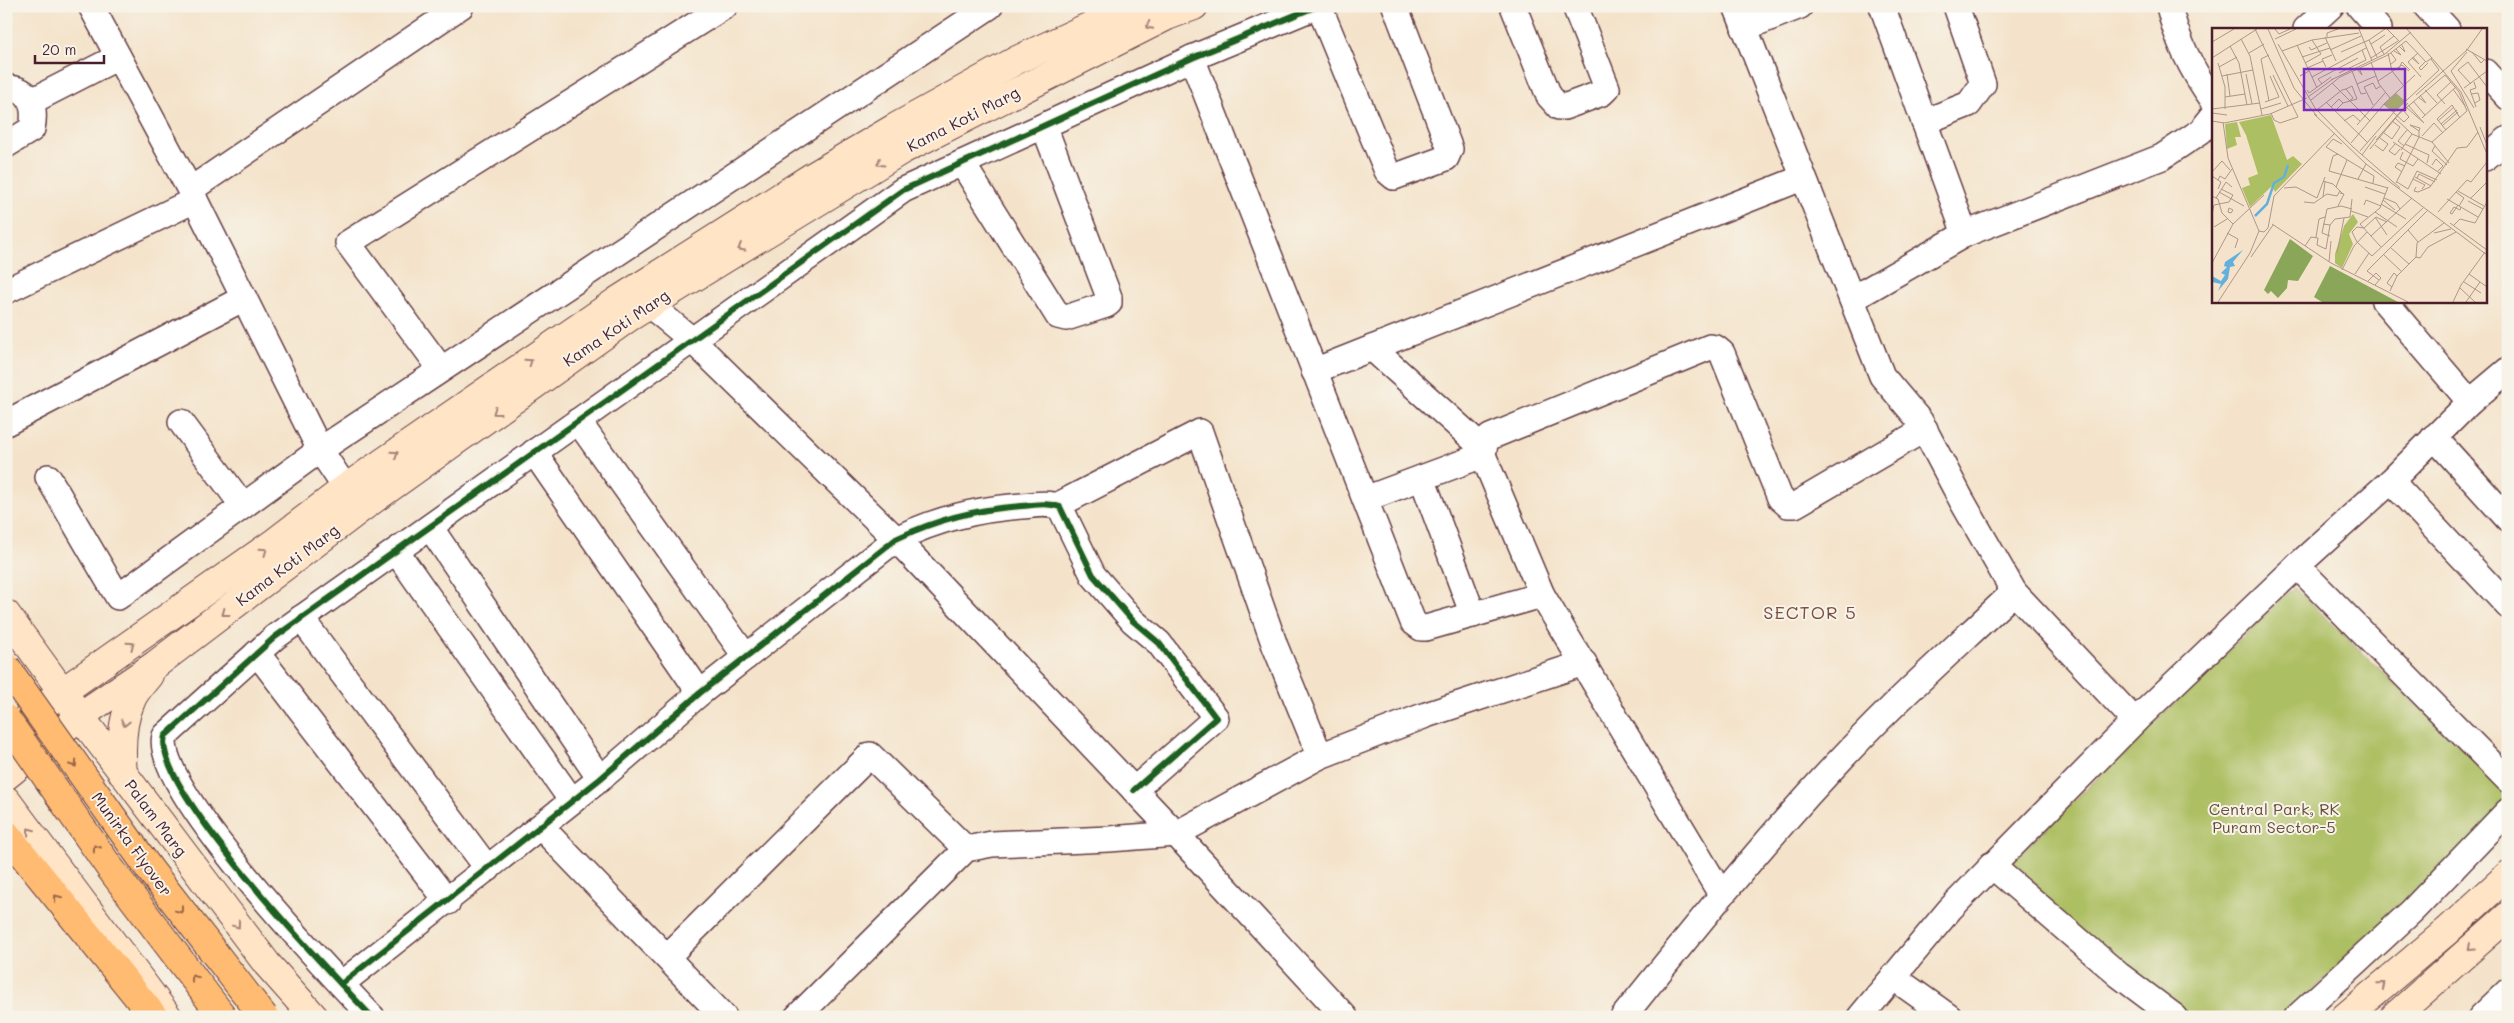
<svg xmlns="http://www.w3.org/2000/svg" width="2514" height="1023" font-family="Mali,sans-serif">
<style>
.park{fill:#adbf63;stroke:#7c6f47}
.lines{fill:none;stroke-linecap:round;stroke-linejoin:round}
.street-casing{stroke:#643c43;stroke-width:28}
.secondary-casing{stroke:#643c43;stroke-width:30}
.highway-casing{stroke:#643c43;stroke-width:30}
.street{stroke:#fff;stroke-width:25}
.secondary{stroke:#ffe4c6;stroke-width:28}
.highway{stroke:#febb71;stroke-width:28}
.primary-bridge-casing{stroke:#643c43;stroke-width:30;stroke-linecap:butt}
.primary-bridge{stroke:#febb71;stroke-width:28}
.cycleway-casing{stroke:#f7f3e8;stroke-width:9}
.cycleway{stroke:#1b5e20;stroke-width:6}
.oneway{stroke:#a48278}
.oneway2{stroke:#9b654a}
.labels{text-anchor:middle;stroke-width:4;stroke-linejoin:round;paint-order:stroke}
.street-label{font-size:16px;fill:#4a1f2b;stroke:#f7f3e8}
.park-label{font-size:16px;fill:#684f3c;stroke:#f7f3e8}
.neighbourhood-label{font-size:18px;letter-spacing:1px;fill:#7d4d42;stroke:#f7f3e8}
.inset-river{fill:none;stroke:#64b0dd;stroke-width:2.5}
.inset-road{fill:none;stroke:#b0958a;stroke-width:1}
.view{fill:#7b2cbf;fill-opacity:0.15;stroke:#7b2cbf;stroke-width:2.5}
.inset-edge{fill:none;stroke:#4a1f2b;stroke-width:2.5}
</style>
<rect width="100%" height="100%" fill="#f7f3e8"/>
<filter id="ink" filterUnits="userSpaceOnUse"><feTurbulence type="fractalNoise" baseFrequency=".02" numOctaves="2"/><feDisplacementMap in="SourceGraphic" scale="10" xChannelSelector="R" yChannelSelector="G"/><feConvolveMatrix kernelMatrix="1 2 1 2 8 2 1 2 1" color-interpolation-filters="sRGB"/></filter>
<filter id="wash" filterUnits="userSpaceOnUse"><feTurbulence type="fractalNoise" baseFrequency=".0096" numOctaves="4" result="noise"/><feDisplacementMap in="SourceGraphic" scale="20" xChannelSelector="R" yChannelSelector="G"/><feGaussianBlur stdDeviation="1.12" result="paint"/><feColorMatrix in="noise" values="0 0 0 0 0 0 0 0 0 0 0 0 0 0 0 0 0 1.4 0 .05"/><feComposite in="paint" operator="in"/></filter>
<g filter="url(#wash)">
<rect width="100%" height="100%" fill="#f4e3ca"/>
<polygon class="park" points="2294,587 2508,792 2508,807 2475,841 2284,1017 2179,1017 2005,868"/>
</g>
<g filter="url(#ink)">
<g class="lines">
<defs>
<g id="street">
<polyline points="91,6 190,190"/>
<polyline points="1319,6 1387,171 1394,177 1446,158 1450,149 1395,6"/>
<polyline points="1513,6 1549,96 1559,107 1564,107 1602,93 1607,88 1575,6"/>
<polyline points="1736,6 1882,376 1920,421 1962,501 2014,592 2135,721"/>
<polyline points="1882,6 1965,234"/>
<path d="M 2169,6 C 2177,42 2192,71 2213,100"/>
<polyline points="2359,6 2379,29"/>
<polyline points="2426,6 2447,29"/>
<polyline points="1744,28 1800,6"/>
<polyline points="2306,29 2331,6"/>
<polyline points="1192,58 1413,622 1421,628 1426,628 1542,595"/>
<polyline points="2485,72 2508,97"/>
<path d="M 6,88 C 32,88 36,108 32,129 L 6,145"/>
<polyline points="32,101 118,57"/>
<polyline points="1924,122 1969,104 1983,84 1956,6"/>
<polyline points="2485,158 2508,139"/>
<polyline points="962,163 1058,316 1066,318 1106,305 1109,303 1109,297 1044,126"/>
<polyline points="6,291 195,200"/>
<polyline points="635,293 692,340 896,539 1176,834 1345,1017"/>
<polyline points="1852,299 1965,234 2162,157 2201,131 2213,116"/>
<polyline points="2384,301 2470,402"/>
<polyline points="1372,348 1484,449"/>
<polyline points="441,369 348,243 725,6"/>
<polyline points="1314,371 1802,178"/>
<polyline points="578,421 746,657"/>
<polyline points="181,422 243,506"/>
<polyline points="6,423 244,298"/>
<polyline points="2434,437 2508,519"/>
<polyline points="534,452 700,693"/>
<polyline points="48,477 118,597 320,450 990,6"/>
<polyline points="1422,478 1473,615"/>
<polyline points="2391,481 2508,606"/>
<polyline points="1365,499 1483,455"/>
<polyline points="357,505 320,450 190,190 461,6"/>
<polyline points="430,527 600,779"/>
<polyline points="396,551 572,801"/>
<polyline points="2297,566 2508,780"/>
<polyline points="301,618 488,869"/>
<polyline points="257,653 448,902"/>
<polyline points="1320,756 1426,715 1584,663"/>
<polyline points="541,827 724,1017"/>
<polyline points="1991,865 2119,975 2175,1017"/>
<polyline points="1721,894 1542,595 1483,455 1485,443 1490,437 1710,347 1716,348 1722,353 1780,498 1788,505 1795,505 1925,429"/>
<polyline points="667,957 870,755 966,849"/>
<polyline points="1893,977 1949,1017"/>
<path d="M 341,984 L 600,779 L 700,693 L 896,539 C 937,519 976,509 1022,506 C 1035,505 1047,502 1060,507 L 1093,575 L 1133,621 L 1159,643 L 1216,718 L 1134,790"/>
<path d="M 372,1017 C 334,977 150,785 165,736 L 275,637 L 903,190 L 1192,58 L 1317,6"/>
<polyline points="797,1017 966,849 992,844 1109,839 1176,834 1320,756 1275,646 1200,432 1056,506"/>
<path d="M 1623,1017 C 1709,910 1795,802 1893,706 C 1933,667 1974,630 2014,592"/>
<polyline points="1860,1017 1950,909 2135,721 2297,566 2391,481 2470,402 2508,370"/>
<polyline points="2297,1017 2412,911 2508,811"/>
<polyline points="2481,1017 2508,991"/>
</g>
<g id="secondary">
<polyline points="6,614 80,716 267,964 314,1017"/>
<polyline points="6,734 62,692 275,542 347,487 617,301 810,178 896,127 1017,60 1133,6"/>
<path d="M 123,774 C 121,751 121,723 131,701 C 134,692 143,683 149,675"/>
<polyline points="6,776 80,716 155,665 360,509 628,318 902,150 1167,16 1194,6"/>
<polyline points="6,800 168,1017"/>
<polyline points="2345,1017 2447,931 2508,875"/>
<polyline points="2394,1017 2508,916"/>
</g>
<polyline id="highway" points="6,834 154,1017"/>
</defs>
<use href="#street" class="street-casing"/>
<use href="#secondary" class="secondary-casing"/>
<use href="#highway" class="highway-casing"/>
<use href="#street" class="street"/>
<use href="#secondary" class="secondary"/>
<use href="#highway" class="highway"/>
<defs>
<g id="primary-bridge">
<polyline points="6,667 150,870 264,1017"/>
<polyline points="6,719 110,868 223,1017"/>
</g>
</defs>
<use href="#primary-bridge" class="primary-bridge-casing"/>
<use href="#primary-bridge" class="primary-bridge"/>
<defs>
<g id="cycleway">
<path d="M 341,984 L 600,779 L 700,693 L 896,539 C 937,519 976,509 1022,506 C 1035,505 1047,502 1060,507 L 1093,575 L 1133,621 L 1159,643 L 1216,718 L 1134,790"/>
<path d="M 372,1017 C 334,977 150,785 165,736 L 275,637 L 903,190 L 1192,58 L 1317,6"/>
</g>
</defs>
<use href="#cycleway" class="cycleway-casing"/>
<use href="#cycleway" class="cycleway"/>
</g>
<defs><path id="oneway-chevron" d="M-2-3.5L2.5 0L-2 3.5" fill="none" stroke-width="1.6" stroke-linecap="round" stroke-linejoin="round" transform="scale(1.25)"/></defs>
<g class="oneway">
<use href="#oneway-chevron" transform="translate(1149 26) rotate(153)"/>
<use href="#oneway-chevron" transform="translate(880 163) rotate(149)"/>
<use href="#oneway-chevron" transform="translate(741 248) rotate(149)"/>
<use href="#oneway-chevron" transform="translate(529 362) rotate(-35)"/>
<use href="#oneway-chevron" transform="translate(496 412) rotate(144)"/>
<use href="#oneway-chevron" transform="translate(395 454) rotate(-35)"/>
<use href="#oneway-chevron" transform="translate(264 551) rotate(-35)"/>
<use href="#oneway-chevron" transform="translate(225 613) rotate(143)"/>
<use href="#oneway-chevron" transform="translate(131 645) rotate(-35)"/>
<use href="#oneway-chevron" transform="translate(125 723) rotate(103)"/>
<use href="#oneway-chevron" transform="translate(30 831) rotate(-128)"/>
<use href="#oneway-chevron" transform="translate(237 925) rotate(53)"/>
<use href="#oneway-chevron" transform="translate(2471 948) rotate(138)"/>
<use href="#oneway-chevron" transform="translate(2382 985) rotate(-40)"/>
</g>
<g class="oneway2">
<use href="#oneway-chevron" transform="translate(74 764) rotate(55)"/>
<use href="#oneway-chevron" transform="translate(96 848) rotate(-125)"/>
<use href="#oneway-chevron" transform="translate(57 898) rotate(-129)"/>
<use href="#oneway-chevron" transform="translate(180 910) rotate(53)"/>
<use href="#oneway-chevron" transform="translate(194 978) rotate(-127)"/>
</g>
</g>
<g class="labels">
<g class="street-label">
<text transform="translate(963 119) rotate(-27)" y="6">Kama Koti Marg</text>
<text transform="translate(616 328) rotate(-34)" y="6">Kama Koti Marg</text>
<text transform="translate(287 565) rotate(-37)" y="6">Kama Koti Marg</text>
<text transform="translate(156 818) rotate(53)" y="6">Palam Marg</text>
<text transform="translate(132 844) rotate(54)" y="6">Munirka Flyover</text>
</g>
<g class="park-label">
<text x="2274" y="815">Central Park, RK<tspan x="2274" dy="18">Puram Sector-5</tspan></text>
</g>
<g class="neighbourhood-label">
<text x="1810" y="619">SECTOR 5</text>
</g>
</g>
<g transform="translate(2212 28)">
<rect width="275" height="275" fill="#f4e3ca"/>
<path d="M 78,211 L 101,228 L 86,253 L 76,252 L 75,260 L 66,270 L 59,263 L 56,266 L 52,262 ZM 118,238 L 186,274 L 110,274 L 102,269 Z" fill="#8aa659"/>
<path d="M 184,65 L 193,73 L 182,84 L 172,76 ZM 59,87 L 75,132 L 81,128 L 90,136 L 63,164 L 60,158 L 38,179 L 30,160 L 38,157 L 36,150 L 46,146 L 34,107 L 27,94 ZM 25,94 L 29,109 L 23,109 L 25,117 L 15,121 L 13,96 ZM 141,186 L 146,194 L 137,206 L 141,216 L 130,240 L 123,235 L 123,226 L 132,198 Z" fill="#adbf63"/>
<path d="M 31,222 L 21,234 L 23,238 L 18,239 L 16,251 L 6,263 L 9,256 L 0,254 L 0,248 L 9,253 L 13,247 L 9,245 L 15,239 L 12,238 L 13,234 Z" fill="#64b0dd"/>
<path class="inset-river" d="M 43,188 L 55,176 L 62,155 L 72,149 L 76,137"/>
<path class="inset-road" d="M 43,1 L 86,89 L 68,95 L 62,92 L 59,85M 56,1 L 82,60 L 105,88M 63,1 L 67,6 L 78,1M 147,1 L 160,33M 175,1 L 188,14M 195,1 L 249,64 L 275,126M 113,9 L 124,33M 115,9 L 115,5 L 126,1M 29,11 L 38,28 L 50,87M 63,11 L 84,1M 157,12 L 165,29M 0,14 L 22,1M 66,16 L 103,80 L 141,119 L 188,160M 159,16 L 173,7M 85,17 L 100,49M 18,18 L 27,35 L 35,77M 187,18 L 193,24 L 190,17M 97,19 L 99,22 L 115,15M 254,21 L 275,33M 118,22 L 149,8M 70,23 L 100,12 L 147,5M 182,23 L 189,27 L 184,21M 129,24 L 157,12 L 173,1M 255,24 L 239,43 L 262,80M 260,24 L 269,35 L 273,31M 37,25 L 52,16M 176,25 L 180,43 L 191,57M 206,25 L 196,34 L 209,49M 172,26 L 168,19 L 182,8M 90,29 L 118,20M 0,30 L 45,1M 159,30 L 186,13M 200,30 L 207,36 L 201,29M 214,33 L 207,40 L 209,42 L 216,35M 159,34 L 167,56 L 178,70M 6,35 L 13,59 L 13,81M 93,35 L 109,26 L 100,12M 178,37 L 184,32 L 179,25M 7,39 L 25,29M 114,39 L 110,31 L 120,27M 95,40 L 111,33M 187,40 L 190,34 L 198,42M 145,41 L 150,47 L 147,40M 140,43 L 149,66 L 154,65M 93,45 L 88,48 L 97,43M 127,45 L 154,32 L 150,22M 15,46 L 18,68M 34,46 L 40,76M 61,47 L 76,78M 10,48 L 41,42M 119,52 L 173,26 L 199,4M 166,53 L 190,37 L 197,43M 262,54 L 264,60 L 258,62 L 264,79M 120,55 L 158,93M 110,56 L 106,51 L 146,30M 145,56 L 164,48M 259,56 L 246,42 L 256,34 L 275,59M 105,60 L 100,49 L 154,20M 252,60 L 275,43M 241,61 L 253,78M 95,62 L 97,65 L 119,49M 213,62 L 225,75M 259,66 L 266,65 L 268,72 L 263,75M 204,67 L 255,22 L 270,1M 13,69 L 33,66M 96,69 L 121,51M 206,69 L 214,75 L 208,67M 99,72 L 128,49 L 176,27 L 194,13 L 214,34 L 220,30M 57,73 L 49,31 L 57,27M 201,73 L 213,87M 53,74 L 67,69 L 58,48M 114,74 L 156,115M 172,76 L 192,94 L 197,89 L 191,82M 233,76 L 225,67 L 239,54M 161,77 L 152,59 L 161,55 L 164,61 L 169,58M 119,79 L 127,71 L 131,75M 194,79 L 212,95 L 196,77M 0,81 L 48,75M 49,81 L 69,75M 106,81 L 130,62 L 134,61 L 141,70 L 137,73M 123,83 L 131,75 L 145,71 L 140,58 L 134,61M 0,85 L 15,87M 102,86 L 154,136 L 275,227M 183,90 L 200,106 L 220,114 L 237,135M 210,90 L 245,58M 0,93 L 12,95 L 58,86 L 95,70M 132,93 L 141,87 L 148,93M 226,93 L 242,79M 11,94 L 16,130 L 47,203M 229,96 L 245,82M 145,97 L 173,65M 230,98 L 246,84M 268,99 L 275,117M 234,102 L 225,91 L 240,77 L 248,90M 172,105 L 180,111 L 188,99 L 180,93M 210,108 L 222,95 L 231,105M 164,112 L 196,75M 181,114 L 229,146M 139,115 L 172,76 L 203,47M 130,116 L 121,111 L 114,119 L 162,148 L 161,155M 183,116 L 177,123 L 183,127 L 188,121M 193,116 L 217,127 L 215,135M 163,117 L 171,123 L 176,116 L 168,110M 192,118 L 186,113 L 195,102M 223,118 L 220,123 L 235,137M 158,121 L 187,86 L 233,47 L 247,64 L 255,83 L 220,114M 189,122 L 200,106M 148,123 L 182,84 L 227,42 L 219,31M 191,124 L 188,131 L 201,138 L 206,131M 126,126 L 121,128 L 117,143 L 176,160M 150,127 L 164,108M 220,137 L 224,131 L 231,138 L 226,143M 0,144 L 10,133 L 18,142M 190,144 L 183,139 L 186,135 L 193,138M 0,148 L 9,154 L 6,161M 203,149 L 219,158M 205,150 L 207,146 L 223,154M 146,151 L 154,136M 201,151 L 213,157 L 210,161M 6,152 L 8,148 L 13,151 L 20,141M 111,153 L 121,156 L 130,165M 185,154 L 196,161 L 205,143 L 225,152M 184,155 L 207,109 L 207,103 L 198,97 L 208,100 L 207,103M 124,159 L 135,132M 153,159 L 173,166M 204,159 L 202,163 L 206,164 L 218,159 L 245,120 L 255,119 L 266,104M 72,160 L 84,159 L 105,170 L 113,149M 246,163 L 272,178M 7,164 L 32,178M 244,164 L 252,170 L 247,178M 0,168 L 6,171 L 10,185 L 21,196M 111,169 L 113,154M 4,170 L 14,154 L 20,159M 172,170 L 184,175 L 188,181M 259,170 L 275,154M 235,171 L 266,189M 171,172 L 183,182M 256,173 L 271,181M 92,174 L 102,175 L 115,166 L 125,168 L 128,163M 169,176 L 194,191M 152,177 L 154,172 L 169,178M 246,177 L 240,186 L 238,185 L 242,179 L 248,182 L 249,179M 126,178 L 132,166 L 128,165M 17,180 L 21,182 L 19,185 L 16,184 ZM 139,183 L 156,189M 163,184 L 185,199M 226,184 L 255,152 L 259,154 L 275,134M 0,186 L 2,177 L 17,174 L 21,167 L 9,161M 163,189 L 175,207M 238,195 L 275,222M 60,196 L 119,235 L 196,274M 118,197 L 123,191 L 138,189 L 140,171M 241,198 L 248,191 L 263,195 L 275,174M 2,199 L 15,191M 152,200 L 145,199 L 140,204 L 145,214 L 160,228 L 211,180M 152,200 L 164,189 L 175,194M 196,202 L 206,214M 15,205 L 26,211 L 23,220M 222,205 L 239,201M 118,208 L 110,205 L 115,181 L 129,178 L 140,181M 159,208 L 200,170M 104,209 L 107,191 L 113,189M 93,218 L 99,209 L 106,210 L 105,217 L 114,221 L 118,197 L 111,196M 169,219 L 148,196 L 168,180 L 176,159M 179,220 L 197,236M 125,225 L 132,190M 172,227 L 190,244M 39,229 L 61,197M 204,229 L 208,230 L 216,219 L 244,204M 117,234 L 119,213M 0,235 L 21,196 L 52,167M 130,242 L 142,218 L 155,204M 143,246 L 157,225M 257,246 L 275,259M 167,252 L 155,243 L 216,182M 156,253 L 164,245 L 169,250 L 163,257M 252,254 L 269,265M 180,259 L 175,255 L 182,245 L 185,248M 248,260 L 263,274M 178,263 L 185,248 L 204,229 L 205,215 L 232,195M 6,274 L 38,225 L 47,203 L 52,204 L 56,200 L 62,168 L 123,105M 241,274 L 249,257 L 273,224M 254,274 L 268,254"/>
<path class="view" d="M 92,41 L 193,41 L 193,82 L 92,82 Z"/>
<rect width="275" height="275" class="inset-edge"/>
</g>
<rect width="2514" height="1023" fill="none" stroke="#f7f3e8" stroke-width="25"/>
<path d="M35 55v8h69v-8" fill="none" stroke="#4a1f2b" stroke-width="2.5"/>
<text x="42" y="55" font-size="15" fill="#4a1f2b" stroke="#f7f3e8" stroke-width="4" paint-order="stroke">20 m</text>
</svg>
